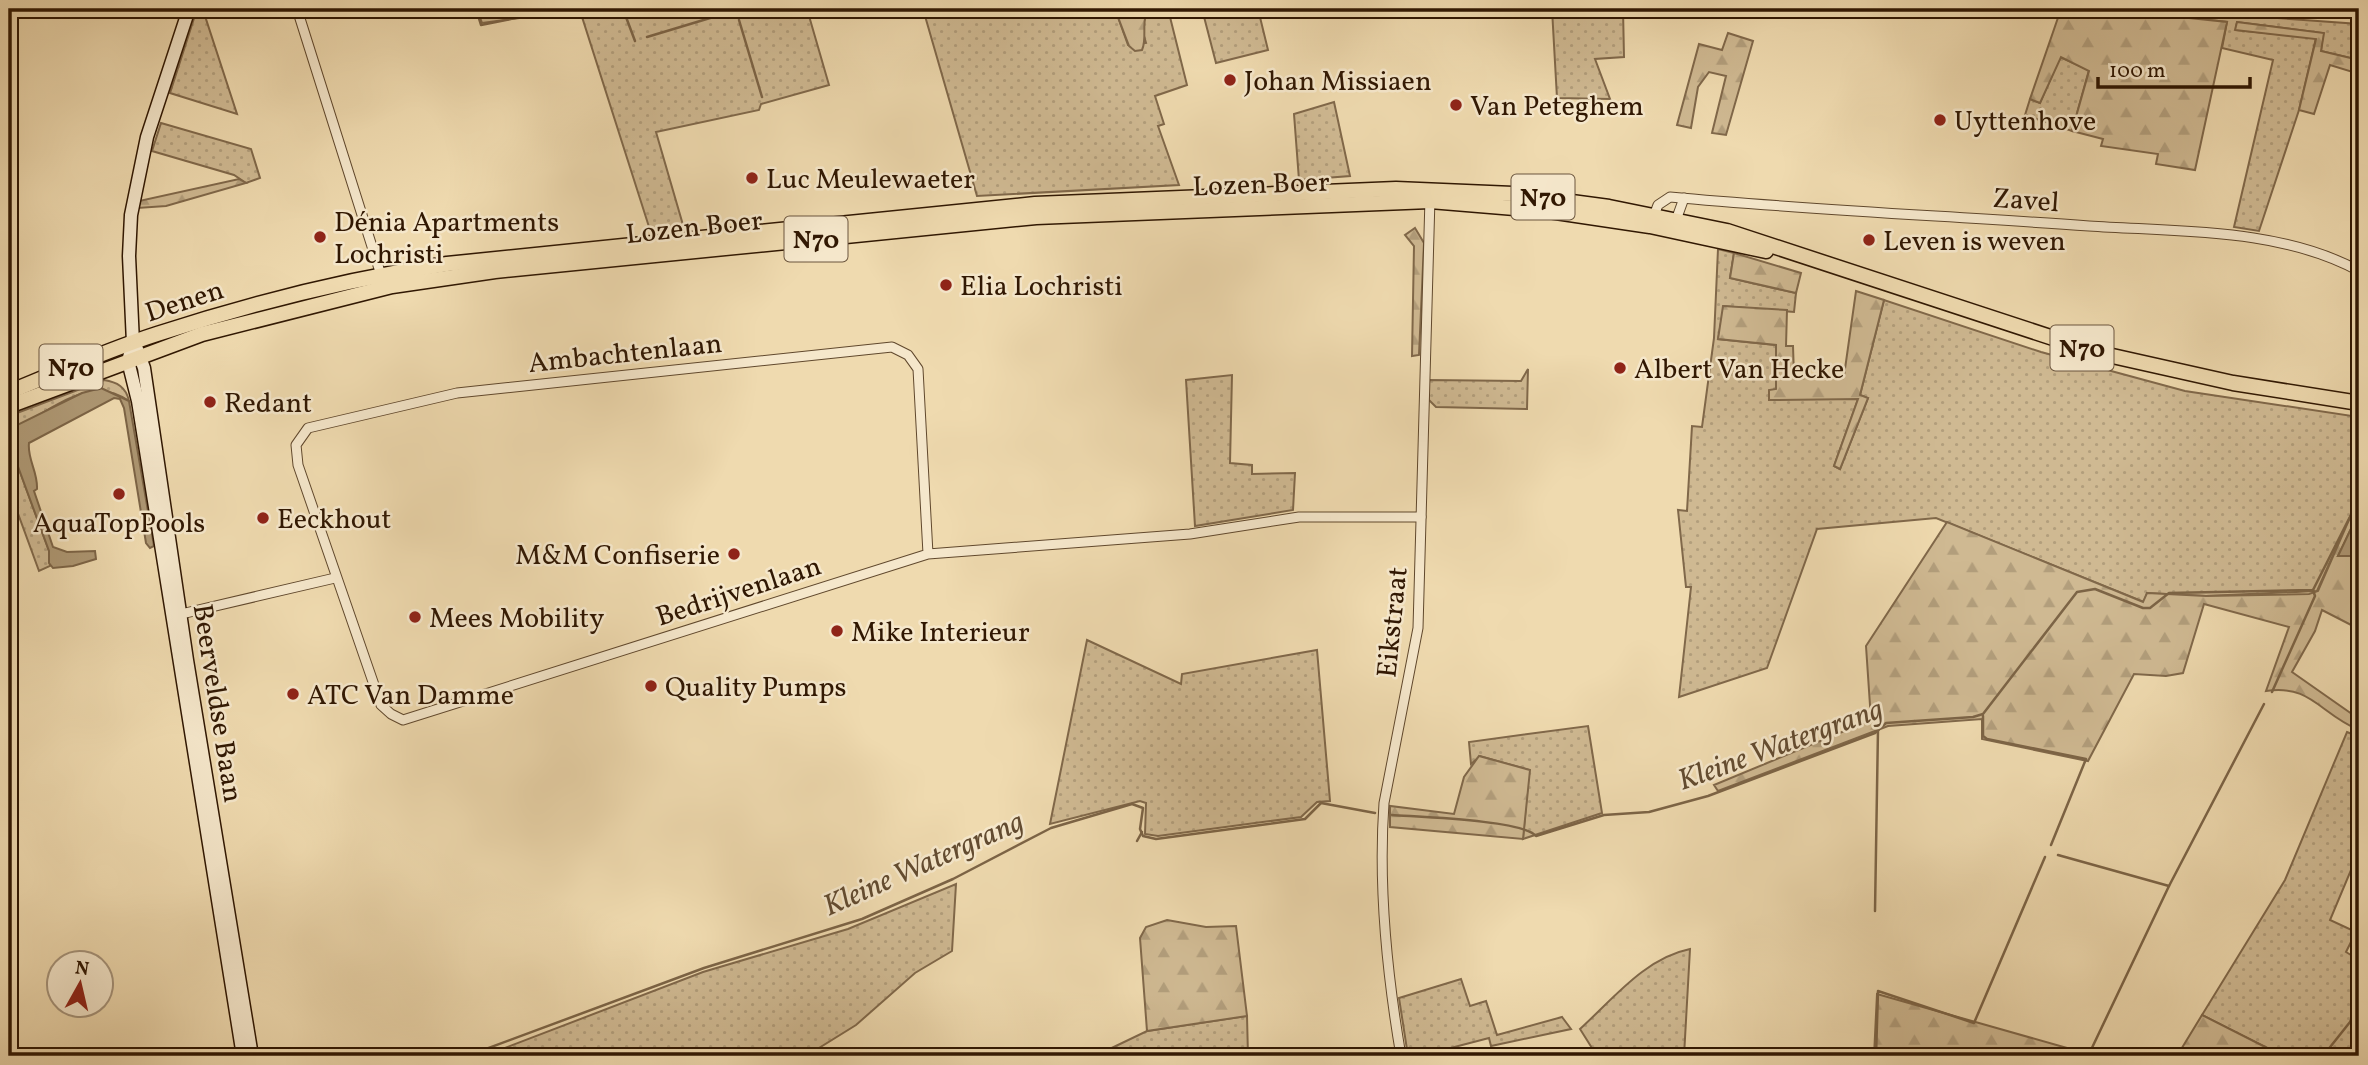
<svg xmlns="http://www.w3.org/2000/svg" width="2368" height="1065" font-family="Vollkorn,serif">
<style>
.green{fill:url(#green-dots);stroke:#80684a;stroke-width:2}
.forest{fill:url(#forest-firs);stroke:#80684a;stroke-width:2}
.water{fill:#ae9874;stroke:#7c6446;stroke-width:2}
.lines{fill:none;stroke-linecap:round;stroke-linejoin:round}
.stream{stroke:#7c6446;stroke-width:2.5}
.street-casing{stroke:#60482d;stroke-width:11}
.secondary-casing{stroke:#301702;stroke-width:15}
.primary-casing{stroke:#301702;stroke-width:17}
.street{stroke:#f5e7cb;stroke-width:9}
.secondary{stroke:#f5e7cb;stroke-width:12}
.primary{stroke:#efdaaf;stroke-width:14}
.poi-dot{fill:#8f2418;stroke:#f5e7cb;stroke-width:2.5}
.labels{text-anchor:middle;stroke-width:5;stroke-linejoin:round;paint-order:stroke}
.shield{fill:#f5e7cb;stroke:#6b553e;stroke-width:2}
.shield-label{font-size:26px;font-weight:bold;fill:#301702}
.poi-label{font-size:28px;fill:#301702;stroke:#f5e7cb;text-anchor:start}
.street-label{font-size:28px;fill:#301702;stroke:#f5e7cb}
.water-label{font-size:30px;font-style:italic;fill:#624b30;stroke:#f5e7cb}
</style>
<defs>
<pattern id="green-dots" width="8" height="8" patternUnits="userSpaceOnUse" patternTransform="scale(1.75)"><rect width="8" height="8" fill="#cfb992"/><path d="M2 2h.1M6 6h.1" fill="none" stroke="#b29e7c" stroke-width="1.8" stroke-linecap="round"/></pattern>
<pattern id="forest-firs" width="22" height="20" patternUnits="userSpaceOnUse" patternTransform="scale(1.75)"><rect width="22" height="20" fill="#cfb992"/><path d="M5 1l3.5 6h-7zM16 11l3.5 6h-7z" fill="#b29e7c"/></pattern>
</defs>
<rect width="100%" height="100%" fill="#efdaaf"/>
<filter id="stains"><feTurbulence type="fractalNoise" baseFrequency=".00286" numOctaves="4"/><feColorMatrix values="0 0 0 0 .2 0 0 0 0 .09 0 0 0 0 .02 0 0 0 .5 -.17"/></filter>
<radialGradient id="worn" r=".72"><stop offset=".6" stop-color="#630" stop-opacity="0"/><stop offset="1" stop-color="#630" stop-opacity=".3"/></radialGradient>
<g class="green">
<polygon points="197,9 203,10 237,114 170,93"/>
<polygon points="477,9 731,9 733,14 751,9 807,9 829,85 761,104 759,110 656,132 683,225 650,230 582,17 573,11 482,23"/>
<polygon points="923,9 1115,9 1128,45 1146,43 1142,29 1146,14 1159,9 1162,15 1169,13 1187,85 1155,96 1164,124 1158,126 1179,185 977,196"/>
<polygon points="1202,9 1258,9 1268,50 1216,63"/>
<polygon points="1552,9 1623,9 1624,57 1595,59 1610,99 1557,98"/>
<polygon points="2152,9 2359,24 2359,60 2321,51 2323,33 2237,22 2236,30 2316,38 2299,110 2259,231 2234,227 2273,60 2222,48 2227,22 2152,14"/>
<polygon points="2060,57 2089,70 2072,131 2025,115 2030,99 2040,103"/>
<polygon points="1334,102 1350,176 1299,180 1294,114"/>
<polygon points="161,123 251,149 260,178 246,183 234,175 152,151"/>
<polygon points="1718,249 1734,253 1730,278 1796,293 1794,312 1724,306 1718,339 1776,345 1776,390 1858,399 1834,466 1840,469 1868,398 1860,395 1884,300 2041,352 2185,391 2359,417 2359,497 2317,591 2206,596 2147,593 2144,602 1936,518 1817,529 1767,668 1679,697 1691,587 1686,587 1678,510 1687,511 1692,426 1702,427 1714,338"/>
<polygon points="1528,369 1527,409 1436,407 1429,400 1429,380 1521,381"/>
<polygon points="1232,375 1230,463 1252,465 1252,474 1295,473 1293,510 1195,526 1186,380"/>
<path d="M 104,380 C 117,382 126,387 129,401 C 86,371 50,416 9,429 L 9,416 Z"/>
<polygon points="9,442 49,551 50,566 39,571 9,489"/>
<polygon points="1087,640 1181,684 1182,674 1317,650 1330,801 1317,802 1301,817 1158,836 1145,834 1146,803 1140,801 1050,824"/>
<polygon points="1588,726 1602,813 1523,839 1529,770 1480,756 1471,764 1469,742"/>
<polygon points="2347,732 2359,737 2359,851 2330,920 2356,932 2346,952 2359,960 2359,1056 2283,1056 2202,1015 2285,880"/>
<polygon points="956,884 952,951 915,973 856,1025 806,1056 484,1056 703,972 848,929"/>
<path d="M 1690,949 L 1684,1056 L 1597,1056 L 1580,1029 C 1613,999 1645,958 1690,949 Z"/>
<polygon points="1461,979 1470,1006 1486,1001 1497,1035 1562,1017 1571,1029 1491,1046 1489,1038 1420,1056 1408,1056 1399,998"/>
<polygon points="1247,1016 1248,1056 1095,1056 1147,1031"/>
</g>
<g class="forest">
<path d="M 1115,9 L 1168,9 L 1169,13 L 1162,15 L 1159,9 L 1146,14 C 1142,26 1147,39 1142,50 L 1135,51 L 1129,46 Z"/>
<polygon points="2061,9 2152,9 2152,14 2227,22 2195,170 2156,164 2158,154 2101,146 2103,139 2072,131 2089,71 2061,57 2040,103 2030,99"/>
<polygon points="2237,22 2324,33 2321,51 2359,60 2359,74 2330,65 2314,114 2299,110 2316,39 2235,30"/>
<polygon points="1728,33 1753,41 1726,135 1712,133 1726,76 1709,72 1698,87 1691,128 1677,125 1699,44 1722,50"/>
<polygon points="239,179 246,183 166,206 138,208 139,201"/>
<polygon points="1415,228 1424,243 1419,355 1412,356 1414,246 1405,235"/>
<polygon points="1734,253 1801,273 1796,293 1730,278"/>
<polygon points="1856,291 1884,300 1860,395 1868,398 1840,469 1834,466 1858,399 1769,400 1769,390 1776,389 1776,345 1718,339 1723,306 1787,310 1786,346 1793,346 1794,376 1844,376"/>
<path d="M 2359,497 L 2359,512 L 2338,556 L 2352,556 L 2359,548 L 2359,629 L 2322,610 L 2315,631 L 2292,672 L 2359,719 L 2359,730 C 2320,714 2311,684 2266,691 L 2289,627 L 2204,604 L 2183,673 L 2166,676 L 2134,674 L 2088,761 L 1982,739 L 1982,719 L 1888,726 L 1718,791 L 1714,785 L 1871,720 L 1866,646 L 1947,522 L 2143,602 L 2147,593 L 2206,596 L 2309,594 L 2318,591 Z"/>
<polygon points="1479,756 1530,770 1523,839 1390,827 1390,806 1454,814 1464,777"/>
<polygon points="1167,920 1206,927 1236,926 1247,1016 1147,1031 1140,938 1146,927"/>
<polygon points="1877,994 2088,1054 2087,1056 2061,1056 2043,1051 2041,1056 1874,1056"/>
<polygon points="2202,1015 2283,1056 2177,1056"/>
</g>
<g class="water">
<path d="M 101,388 L 129,401 L 154,546 L 150,548 L 146,543 L 124,408 L 120,399 L 114,398 L 29,443 C 27,459 38,472 37,489 L 34,491 L 53,547 L 67,552 L 95,551 L 96,559 L 73,566 L 53,568 L 49,563 L 49,551 L 9,442 L 9,429 L 82,393 Z"/>
<polygon points="2359,512 2359,562 2352,556 2338,556"/>
</g>
<g class="lines">
<g class="stream">
<polyline points="476,9 481,25 546,12 585,17 609,9"/>
<polyline points="623,9 635,41"/>
<polyline points="739,20 762,97"/>
<polyline points="647,37 740,9"/>
<polyline points="2272,692 2315,596 2313,590"/>
<polyline points="1983,716 1983,736 1987,739 2086,759 2051,845"/>
<path d="M 1392,815 C 1417,817 1523,820 1536,836 L 1604,815 L 1649,812 L 1708,796 L 1875,733 L 1886,723 L 1973,717 L 1983,714 L 2077,592 L 2095,589 L 2143,608 L 2150,608 L 2169,593 L 2313,590 L 2359,499"/>
<polyline points="1137,841 1142,832"/>
<polyline points="2058,855 2169,886 2264,704"/>
<polyline points="1875,911 1878,729"/>
<polyline points="2090,1052 2169,886"/>
<polyline points="467,1056 704,968 862,919 953,879 1051,828 1132,804 1143,808 1140,829 1143,836 1156,839 1305,819 1321,803 1375,813"/>
<polyline points="1876,1056 1878,991 1974,1023 2045,857"/>
<polyline points="2323,1056 2350,1022 2359,1002"/>
</g>
<defs>
<g id="street">
<polyline points="297,9 381,275"/>
<path d="M 1653,218 L 1658,205 L 1670,197 C 1810,210 1950,216 2089,226 C 2178,232 2281,228 2359,271"/>
<polyline points="1675,223 1684,198"/>
<polyline points="928,554 918,369 908,355 892,347 457,393 308,428 296,445 298,465 381,705 391,714 403,720 928,554 1190,534 1299,517 1421,517"/>
<polyline points="177,615 335,578"/>
<path d="M 1401,1056 C 1387,974 1378,887 1384,803 L 1418,628 L 1430,198"/>
</g>
<g id="secondary">
<polyline points="189,9 147,137 131,215 129,256 133,343 128,361 138,401 243,1056"/>
<polyline points="137,349 144,368 187,660 252,1056"/>
</g>
<g id="primary">
<path d="M 9,392 C 58,372 107,350 157,334 C 252,303 348,279 447,264 L 1035,204 L 1396,189 L 1513,194 L 1609,207 L 1727,231 L 2099,353 L 2233,383 L 2359,403"/>
<polyline points="9,406 202,334 392,286 495,271 1036,217 1430,201 1549,211 1650,226 1766,251"/>
</g>
</defs>
<use href="#street" class="street-casing"/>
<use href="#secondary" class="secondary-casing"/>
<use href="#primary" class="primary-casing"/>
<use href="#street" class="street"/>
<use href="#secondary" class="secondary"/>
<use href="#primary" class="primary"/>
</g>
<g class="poi-dot">
<circle cx="1230" cy="80" r="7"/>
<circle cx="1456" cy="105" r="7"/>
<circle cx="1940" cy="120" r="7"/>
<circle cx="752" cy="178" r="7"/>
<circle cx="320" cy="237" r="7"/>
<circle cx="1869" cy="240" r="7"/>
<circle cx="946" cy="285" r="7"/>
<circle cx="1620" cy="368" r="7"/>
<circle cx="210" cy="402" r="7"/>
<circle cx="119" cy="494" r="7"/>
<circle cx="263" cy="518" r="7"/>
<circle cx="734" cy="554" r="7"/>
<circle cx="415" cy="617" r="7"/>
<circle cx="837" cy="631" r="7"/>
<circle cx="651" cy="686" r="7"/>
<circle cx="293" cy="694" r="7"/>
</g>
<g class="labels">
<g class="shield">
<rect x="1511.5" y="174.5" width="63" height="45" rx="5"/>
<rect x="784.5" y="216.5" width="63" height="45" rx="5"/>
<rect x="2050.5" y="325.5" width="63" height="45" rx="5"/>
<rect x="39.5" y="344.5" width="63" height="45" rx="5"/>
</g>
<g class="shield-label">
<text x="1543" y="206">N70</text>
<text x="816" y="248">N70</text>
<text x="2082" y="357">N70</text>
<text x="71" y="376">N70</text>
</g>
<g class="poi-label">
<text x="1244" y="90">Johan Missiaen</text>
<text x="1470" y="115">Van Peteghem</text>
<text x="1954" y="130">Uyttenhove</text>
<text x="766" y="188">Luc Meulewaeter</text>
<text x="334" y="231">Dénia Apartments<tspan x="334" dy="32">Lochristi</tspan></text>
<text x="1883" y="250">Leven is weven</text>
<text x="960" y="295">Elia Lochristi</text>
<text x="1634" y="378">Albert Van Hecke</text>
<text x="224" y="412">Redant</text>
<text x="277" y="528">Eeckhout</text>
<text x="119" y="532" text-anchor="middle">AquaTopPools</text>
<text x="720" y="564" text-anchor="end">M&amp;M Confiserie</text>
<text x="429" y="627">Mees Mobility</text>
<text x="851" y="641">Mike Interieur</text>
<text x="665" y="696">Quality Pumps</text>
<text x="307" y="704">ATC Van Damme</text>
</g>
<g class="street-label">
<text transform="translate(1261 183) rotate(-2)" y="10">Lozen Boer</text>
<text transform="translate(2026 199) rotate(4)" y="10">Zavel</text>
<text transform="translate(694 226) rotate(-6)" y="10">Lozen Boer</text>
<text transform="translate(184 300) rotate(-18)" y="10">Denen</text>
<text transform="translate(625 352) rotate(-6)" y="10">Ambachtenlaan</text>
<text transform="translate(738 590) rotate(-18)" y="10">Bedrijvenlaan</text>
<text transform="translate(1391 622) rotate(-84)" y="10">Eikstraat</text>
<text transform="translate(219 703) rotate(81)" y="10">Beerveldse Baan</text>
</g>
<g class="water-label">
<text transform="translate(1780 744) rotate(-20)" y="10">Kleine Watergrang</text>
<text transform="translate(923 863) rotate(-24)" y="10">Kleine Watergrang</text>
</g>
</g>
<rect width="2368" height="1065" fill="none" stroke="#efdaaf" stroke-width="35"/>
<rect x="10" y="10" width="2347" height="1044" fill="none" stroke="#301702" stroke-width="3.5"/>
<rect x="18" y="18" width="2333" height="1030" fill="none" stroke="#301702" stroke-width="2"/>
<g transform="translate(80 984) rotate(8)"><circle r="33" fill="#f5e7cb" stroke="#a6947b" stroke-width="2"/>
<path d="M0-5L12 26L0 18L-12 26Z" fill="#8f2418"/>
<text y="-10" font-size="19" font-weight="bold" text-anchor="middle" fill="#301702">N</text>
</g>
<path d="M2098 77v10h152v-10" fill="none" stroke="#301702" stroke-width="3.5"/>
<text x="2109" y="77" font-size="21" fill="#301702" stroke="#f5e7cb" stroke-width="5" paint-order="stroke">100 m</text>
<rect width="100%" height="100%" filter="url(#stains)"/>
<rect width="100%" height="100%" fill="url(#worn)"/>
</svg>
